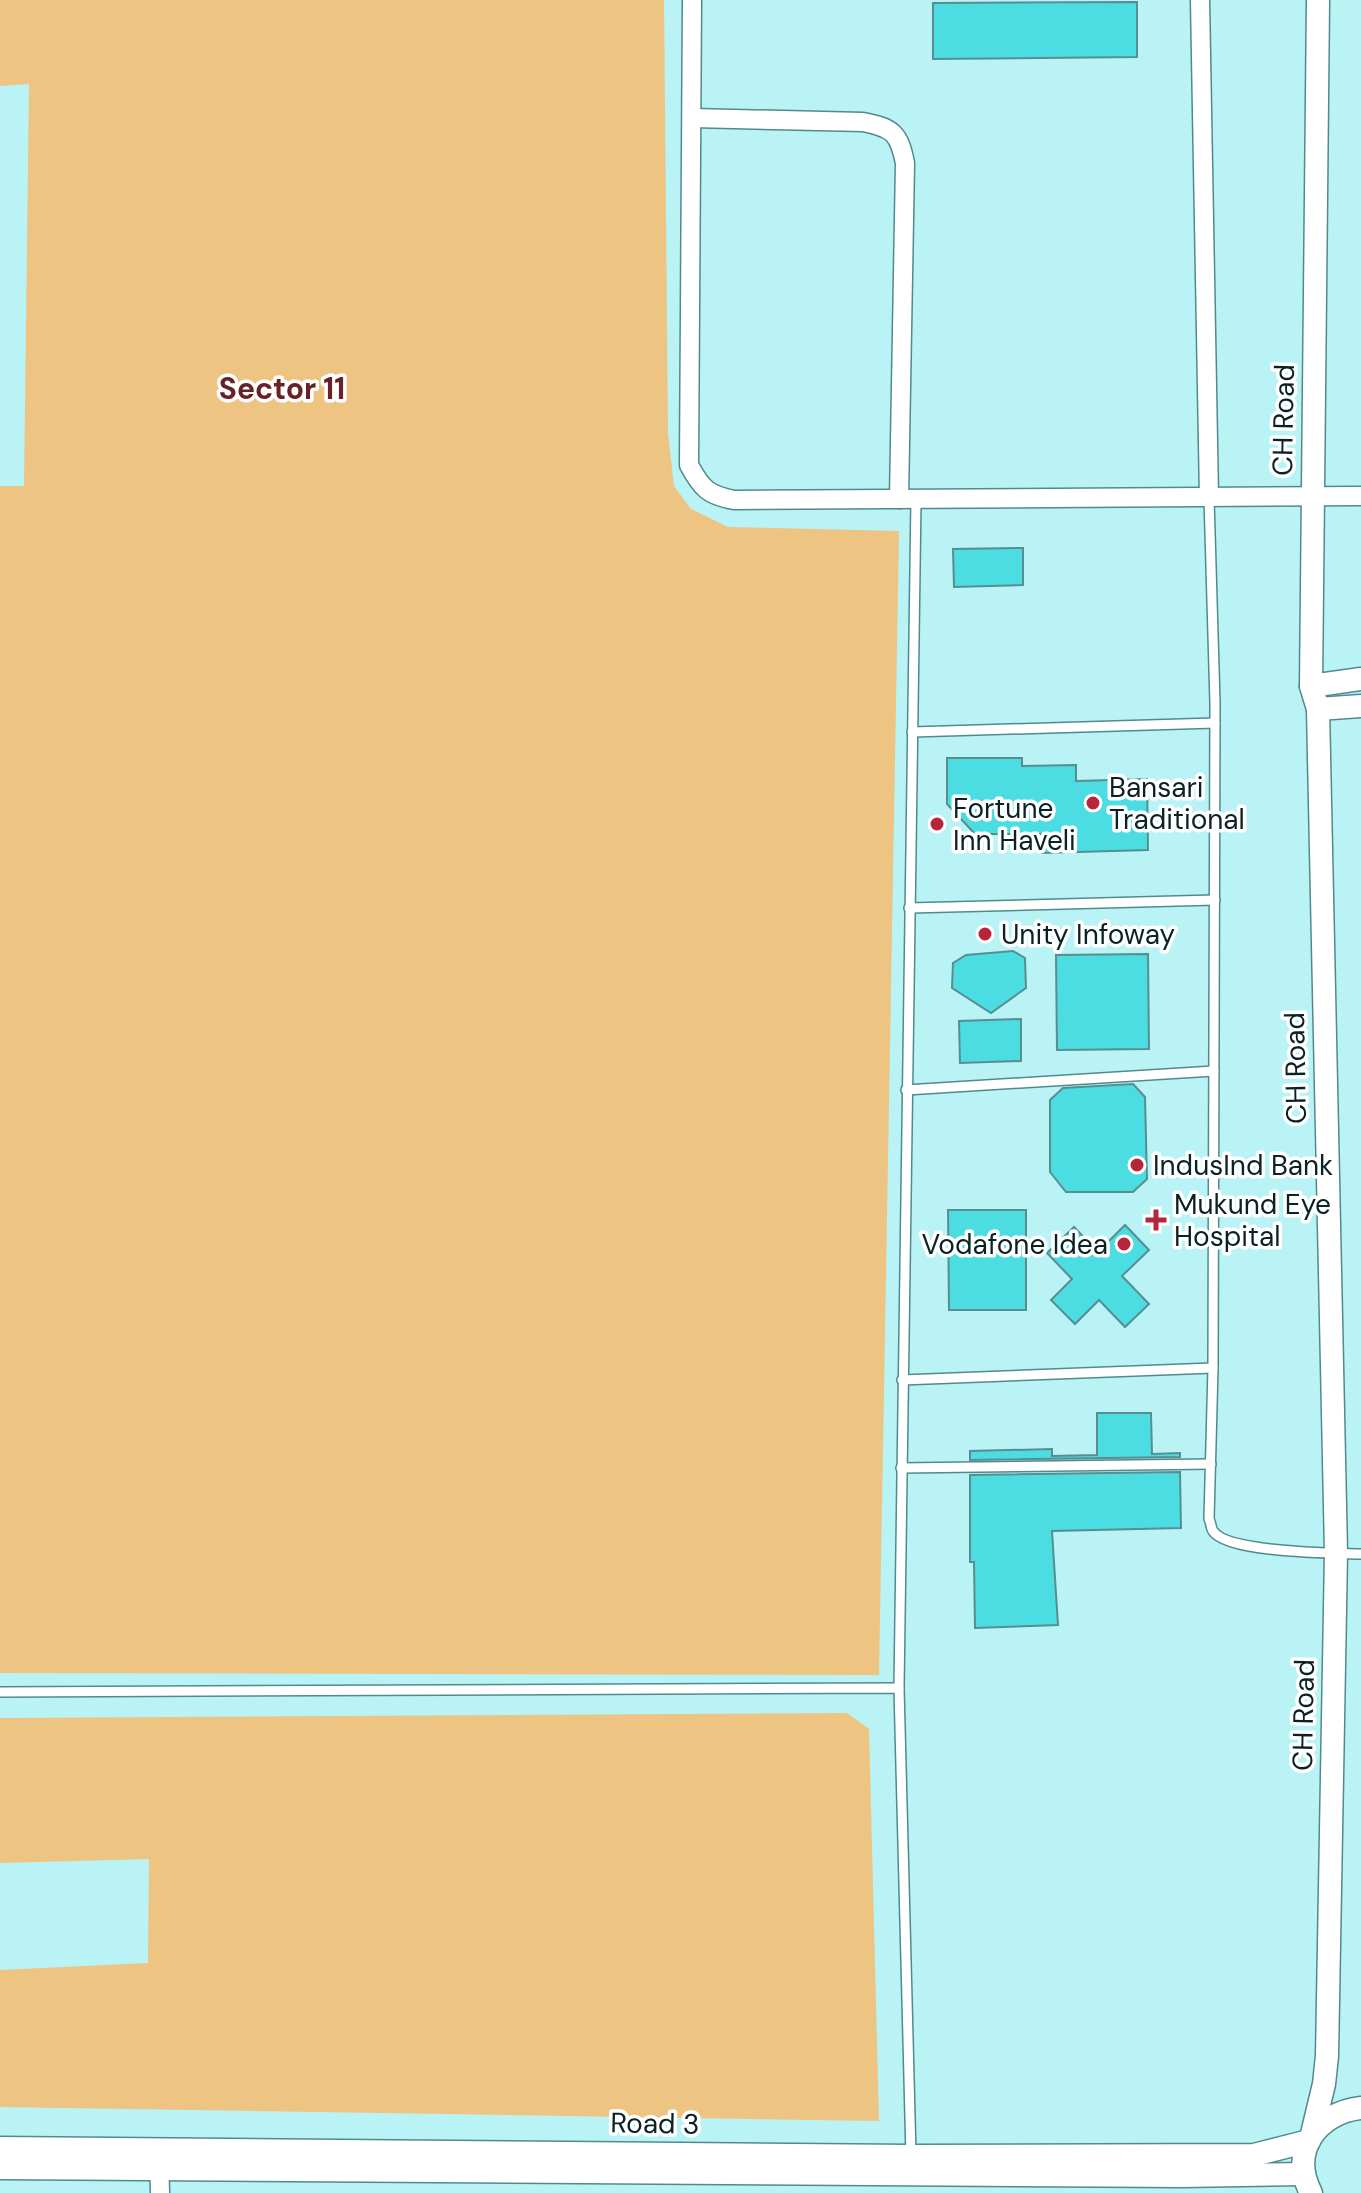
<svg xmlns="http://www.w3.org/2000/svg" width="1361" height="2193" font-family="'DM Sans',sans-serif">
<style>
.green{fill:#edc482}
.building{fill:#4cdde3;stroke:#578e90;stroke-width:2}
.lines{fill:none;stroke-linecap:round;stroke-linejoin:round}
.service-casing{stroke:#528a8c;stroke-width:12}
.minor-casing{stroke:#528a8c;stroke-width:21}
.tertiary-casing{stroke:#528a8c;stroke-width:25}
.service{stroke:#fff;stroke-width:9}
.minor{stroke:#fff;stroke-width:18}
.tertiary{stroke:#fff;stroke-width:22}
.poi-dot{fill:#b7253b;stroke:#fff;stroke-width:3}
.labels{text-anchor:middle;stroke-width:7;stroke-linejoin:round;paint-order:stroke}
.street-label{font-size:28px;fill:#0a2223;stroke:#fff}
.poi-label{font-size:28px;fill:#0a2223;stroke:#fff;text-anchor:start}
.neighbourhood-label{font-size:30px;font-weight:bold;fill:#672127;stroke:#fff}
</style>
<rect width="100%" height="100%" fill="#b9f3f5"/>
<g class="green">
<polygon points="0,0 664,0 668,434 674,486 691,509 728,527 899,531 879,1675 0,1673 0,486 24,486 29,84 0,86"/>
<polygon points="847,1713 869,1729 879,2121 0,2107 0,1970 148,1963 149,1859 0,1863 0,1718"/>
</g>
<g class="building">
<polygon points="1137,2 1137,57 933,59 933,3"/>
<polygon points="1023,548 1023,585 954,587 953,549"/>
<polygon points="947,758 1022,758 1022,766 1076,765 1076,781 1147,779 1148,850 1042,853 1042,834 975,834 947,804"/>
<polygon points="1013,951 1025,958 1026,988 991,1013 952,988 953,963 966,955"/>
<polygon points="1148,954 1149,1049 1057,1050 1056,955"/>
<polygon points="1021,1019 1021,1061 960,1063 959,1021"/>
<polygon points="1133,1084 1145,1097 1147,1179 1133,1192 1066,1192 1050,1172 1050,1100 1063,1088"/>
<polygon points="948,1210 1026,1210 1026,1310 949,1310"/>
<polygon points="1125,1225 1149,1250 1122,1276 1149,1304 1125,1327 1099,1300 1075,1324 1051,1300 1072,1279 1047,1253 1074,1227 1098,1252"/>
<polygon points="1097,1413 1151,1413 1152,1454 1180,1453 1180,1457 970,1460 970,1451 1052,1449 1052,1456 1097,1455"/>
<polygon points="1180,1472 1181,1528 1052,1531 1058,1625 975,1628 974,1562 970,1562 970,1475"/>
</g>
<g class="lines">
<defs>
<g id="service">
<path d="M 1209,498 L 1215,703 L 1213,1368 L 1209,1519 C 1210,1520 1212,1531 1213,1531 C 1227,1553 1333,1553 1361,1554"/>
<polyline points="912,732 1215,723"/>
<polyline points="909,908 1215,900"/>
<polyline points="906,1090 1214,1071"/>
<polyline points="902,1380 1213,1368"/>
<polyline points="901,1468 1211,1464"/>
<polyline points="899,1688 916,499"/>
<polyline points="0,1692 899,1688 911,2156"/>
</g>
<g id="minor">
<path d="M 692,0 L 689,465 C 702,489 708,495 734,500 L 1361,496"/>
<polyline points="1200,0 1209,498"/>
<path d="M 693,118 L 863,122 C 893,128 899,133 905,163 L 899,499"/>
<polyline points="159,2155 160,2193"/>
</g>
<g id="tertiary">
<polyline points="1311,686 1361,679"/>
<polyline points="1318,709 1361,706"/>
<polyline points="1312,2134 1324,2084 1327,2056 1336,1553 1318,709 1311,686 1318,0"/>
<polyline points="0,2148 911,2156 1254,2155 1309,2141"/>
<polyline points="0,2168 1182,2176 1304,2174"/>
<path d="M 1311,2193 C 1289,2151 1317,2113 1361,2108"/>
</g>
</defs>
<use href="#service" class="service-casing"/>
<use href="#minor" class="minor-casing"/>
<use href="#tertiary" class="tertiary-casing"/>
<use href="#service" class="service"/>
<use href="#minor" class="minor"/>
<use href="#tertiary" class="tertiary"/>
</g>
<g class="poi-dot">
<circle cx="1093" cy="803" r="8"/>
<circle cx="937" cy="824" r="8"/>
<circle cx="985" cy="934" r="8"/>
<circle cx="1137" cy="1165" r="8"/>
<path d="M1152 1208h8v8h8v8h-8v8h-8v-8h-8v-8h8z"/>
<circle cx="1124" cy="1244" r="8"/>
</g>
<g class="labels">
<g class="street-label">
<text transform="translate(1283 420) rotate(-89)" y="10">CH Road</text>
<text transform="translate(1295 1068) rotate(-91)" y="10">CH Road</text>
<text transform="translate(1303 1715) rotate(-89)" y="10">CH Road</text>
<text transform="translate(655 2123) rotate(1)" y="10">Road 3</text>
</g>
<g class="poi-label">
<text x="1109" y="797">Bansari<tspan x="1109" dy="32">Traditional</tspan></text>
<text x="953" y="818">Fortune<tspan x="953" dy="32">Inn Haveli</tspan></text>
<text x="1001" y="944">Unity Infoway</text>
<text x="1153" y="1175">IndusInd Bank</text>
<text x="1174" y="1214">Mukund Eye<tspan x="1174" dy="32">Hospital</tspan></text>
<text x="1108" y="1254" text-anchor="end">Vodafone Idea</text>
</g>
<g class="neighbourhood-label">
<text x="282" y="399">Sector 11</text>
</g>
</g>
</svg>
